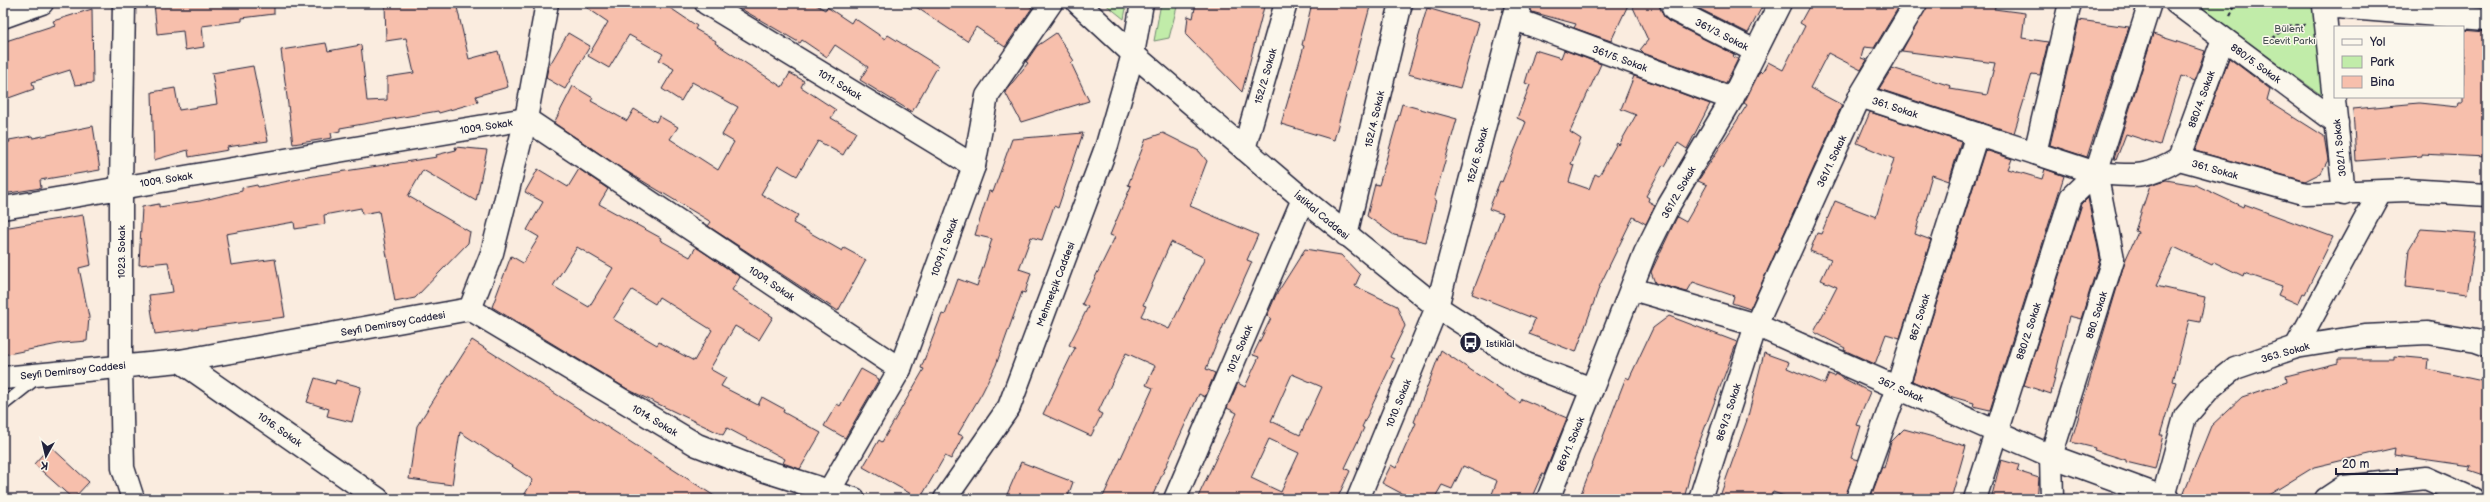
<svg xmlns="http://www.w3.org/2000/svg" width="2490" height="502" font-family="'Balsamiq Sans',sans-serif">
<style>
.green{fill:#c1eca9;stroke:#728772}
.building{fill:#f7bfac;stroke:#22223b;fill-rule:evenodd}
.lines{fill:none;stroke-linecap:round;stroke-linejoin:round}
.service-casing{stroke:#22223b;stroke-width:14}
.minor-casing{stroke:#22223b;stroke-width:25}
.tertiary-casing{stroke:#22223b;stroke-width:25}
.secondary-casing{stroke:#22223b;stroke-width:25}
.path{stroke:#22223b;stroke-width:2.5;stroke-dasharray:4 3;stroke-linecap:butt}
.service{stroke:#fbf7ec;stroke-width:11}
.minor{stroke:#fbf7ec;stroke-width:22}
.tertiary{stroke:#fbf7ec;stroke-width:22}
.secondary{stroke:#fbf7ec;stroke-width:22}
.labels{text-anchor:middle;stroke-width:3;stroke-linejoin:round;paint-order:stroke}
.park-label{font-size:10px;fill:#4a5456;stroke:#fbf7ec}
.street-label{font-size:10px;fill:#22223b;stroke:#fbf7ec}
.poi-label{font-size:10px;fill:#22223b;stroke:#fbf7ec;text-anchor:start}
</style>
<rect width="100%" height="100%" fill="#faecdf"/>
<filter id="ink" filterUnits="userSpaceOnUse"><feTurbulence type="fractalNoise" baseFrequency=".025" numOctaves="2"/><feDisplacementMap in="SourceGraphic" scale="8" xChannelSelector="R" yChannelSelector="G"/><feConvolveMatrix kernelMatrix="1 2 1 2 8 2 1 2 1" color-interpolation-filters="sRGB"/></filter>
<g filter="url(#ink)">
<g class="green">
<polygon points="1104,3 1127,3 1124,19"/>
<polygon points="1161,3 1178,3 1169,38 1154,41"/>
<polygon points="2193,3 2314,3 2327,99"/>
</g>
<g class="building">
<polygon points="154,3 274,3 274,14 242,18 242,21 202,26 204,47 185,50 183,31 157,34"/>
<polygon points="385,3 456,3 469,59 498,51 508,87 476,96 478,102 439,113 438,111 340,128 340,131 331,133 332,138 293,144 281,50 326,43 328,51 361,45 367,101 387,100 387,77 414,73 406,38 386,41"/>
<polygon points="580,3 663,3 697,26 695,29 716,41 715,43 782,87 790,73 804,81 801,87 836,110 831,118 856,132 843,155 818,141 797,176 778,165 761,194 798,215 793,223 842,251 844,248 866,260 838,311 708,226 711,222 621,168 554,123 573,86 593,98 591,101 627,121 634,109 656,122 659,116 678,127 670,139 718,170 734,142 722,135 738,107 692,82 681,101 662,89 674,69 659,60 663,54 629,35 609,68 588,56 608,22"/>
<polygon points="731,3 813,3 825,10 827,7 851,23 854,18 885,39 888,35 938,66 912,112 860,80 868,67 835,45 827,57 802,40 800,43"/>
<polygon points="910,3 1025,3 1032,8 1005,47 976,27 967,41"/>
<polygon points="1196,3 1265,3 1242,92 1186,35 1188,16 1193,18"/>
<polygon points="1312,3 1371,3 1334,140 1281,124 1304,46 1302,45"/>
<polygon points="1529,3 1629,3 1611,41 1574,28 1576,24 1532,12"/>
<polygon points="1631,3 1659,3 1663,15 1668,21 1734,54 1733,57 1738,59 1726,83 1643,53 1640,50 1648,40"/>
<polygon points="1688,3 1764,3 1748,33"/>
<polygon points="1811,3 1901,3 1874,48 1864,47 1861,58 1867,60 1861,70 1828,53 1810,88 1842,105 1750,309 1732,303 1734,296 1693,282 1687,292 1655,283 1651,272 1677,217 1686,222 1707,185 1698,181 1747,105 1744,103 1760,71 1762,73 1768,62 1783,70 1805,26 1800,23"/>
<polygon points="1928,3 1997,3 1994,9 2025,13 2022,38 2048,42 2040,75 2032,74 2014,133 1879,89 1892,68 1951,86 1950,89 1987,95 1995,63 1902,51"/>
<polygon points="1427,8 1479,23 1460,88 1408,74"/>
<polygon points="92,9 93,83 75,85 70,70 32,82 34,89 3,100 3,42 55,25 53,21"/>
<polygon points="2079,20 2129,27 2087,157 2050,145"/>
<polygon points="2463,30 2487,32 2487,157 2421,154 2422,156 2356,161 2353,109 2419,103 2458,107 2459,103 2463,103"/>
<polygon points="568,33 590,46 565,89 546,78 548,68"/>
<polygon points="1056,33 1074,61 1071,63 1089,101 1021,122 1005,92 1028,63 1026,62 1037,46"/>
<polygon points="2153,34 2205,51 2194,81 2181,76 2160,145 2126,134 2116,160 2114,159"/>
<polygon points="1535,50 1561,58 1564,50 1601,64 1570,132 1581,139 1571,164 1574,165 1569,182 1589,189 1595,174 1599,176 1617,143 1619,145 1636,115 1621,109 1634,76 1710,104 1687,149 1678,143 1665,166 1663,165 1646,196 1649,198 1648,201 1655,205 1646,224 1633,217 1600,285 1576,352 1529,334 1535,319 1472,294 1503,214 1489,209 1500,181 1502,182 1526,122 1517,118 1530,85 1525,83"/>
<polygon points="2229,58 2270,89 2267,100 2324,136 2328,160 2321,173 2305,181 2195,151"/>
<polygon points="253,66 268,141 227,147 228,150 189,157 188,150 154,160 152,92 175,88 179,110 217,104 212,73"/>
<polygon points="1402,104 1457,119 1434,200 1436,200 1426,242 1394,235 1367,216 1375,184 1379,185"/>
<polygon points="1870,112 1961,142 1949,181 1932,175 1915,234 1931,240 1900,338 1886,334 1875,364 1844,350 1845,348 1814,332 1837,287 1821,280 1831,259 1810,251 1817,233 1821,234 1835,201 1876,217 1894,159 1857,143"/>
<polygon points="93,126 100,170 40,180 41,188 3,194 3,143 10,142 9,140 32,136 33,138"/>
<polygon points="1083,133 1058,208 1054,206 1042,240 1031,237 1019,269 1031,273 1025,293 1022,292 996,365 982,393 958,434 963,436 951,459 945,456 920,499 863,467 879,440 882,442 924,369 921,368 942,314 945,315 958,279 977,286 992,239 975,235 989,191 993,192 1012,139"/>
<path d="M 1163,133 L 1199,151 L 1207,161 L 1190,206 L 1258,235 L 1247,260 L 1252,262 L 1224,324 L 1206,369 L 1215,373 L 1205,397 L 1199,394 L 1151,499 L 1102,499 L 1153,388 L 1146,385 L 1155,366 L 1126,353 L 1098,412 L 1102,414 L 1091,436 L 1043,414 L 1075,348 L 1069,345 L 1088,307 L 1082,304 L 1115,237 L 1110,235 L 1131,186 L 1128,185 L 1146,139 ZM 1171,242 L 1205,258 L 1169,329 L 1141,316 L 1146,306 L 1143,305 Z"/>
<polygon points="455,147 487,150 476,201 423,170 408,196 470,232 468,243 415,298 395,302 379,211 362,214 361,208 324,215 325,224 295,229 294,222 226,234 231,265 275,259 285,317 155,334 149,295 173,292 168,262 139,265 142,207 159,204 159,207 200,201 242,191 242,188 257,185 258,187 319,175 437,157 436,155 456,150"/>
<polygon points="1985,150 2012,159 2008,169 2042,179 2045,169 2064,176 1990,410 1973,406 1974,403 1942,394 1912,381"/>
<path d="M 538,169 L 568,187 L 579,169 L 608,189 L 599,204 L 661,238 L 660,240 L 690,257 L 696,247 L 740,277 L 732,290 L 773,317 L 759,340 L 735,326 L 710,369 L 726,378 L 721,386 L 758,405 L 762,397 L 784,409 L 783,412 L 821,433 L 800,469 L 783,463 L 785,459 L 727,428 L 723,435 L 629,390 L 492,307 L 511,256 L 523,263 L 539,237 L 527,230 L 543,202 L 525,192 ZM 577,247 L 613,268 L 589,307 L 553,286 ZM 632,290 L 655,304 L 659,297 L 712,330 L 694,361 L 659,342 L 657,345 L 613,319 Z"/>
<polygon points="2166,180 2196,185 2243,207 2244,204 2333,237 2305,294 2303,293 2298,304 2278,295 2282,286 2244,273 2243,276 2214,262 2212,265 2174,247 2156,286 2205,297 2200,322 2189,320 2173,381 2176,382 2160,435 2163,435 2155,469 2126,462 2126,460 2094,450 2095,448 2071,442 2125,261 2138,232 2135,231 2150,185"/>
<polygon points="2088,198 2100,258 2081,319 2069,316 2051,394 2024,385 2082,204"/>
<polygon points="83,215 91,265 79,268 89,317 87,341 63,343 3,355 3,228"/>
<polygon points="2421,229 2476,233 2467,294 2405,287 2409,249"/>
<path d="M 1305,249 L 1341,255 L 1360,275 L 1355,286 L 1397,306 L 1405,326 L 1390,357 L 1394,359 L 1362,427 L 1364,428 L 1345,468 L 1350,471 L 1337,499 L 1197,499 L 1237,413 L 1227,408 L 1238,383 L 1245,387 L 1259,357 L 1253,355 L 1271,318 L 1267,316 L 1276,295 ZM 1292,374 L 1322,387 L 1300,435 L 1271,421 ZM 1269,439 L 1299,453 L 1281,492 L 1251,478 Z"/>
<polygon points="1669,316 1737,342 1695,454 1684,499 1579,499 1626,377 1629,379 1653,328"/>
<polygon points="472,340 719,499 522,499 533,480 460,432 452,485 409,479 417,426"/>
<polygon points="1441,350 1520,403 1522,399 1567,418 1544,475 1542,474 1531,499 1504,499 1492,494 1497,481 1463,466 1452,489 1442,485 1434,499 1412,499 1382,483 1391,465 1396,468 1416,423 1414,422"/>
<polygon points="1764,353 1789,362 1787,368 1825,384 1829,374 1834,376 1835,374 1870,392 1856,425 1861,426 1851,458 1858,460 1845,499 1792,499 1773,492 1770,499 1719,499 1747,420"/>
<polygon points="2394,356 2428,359 2427,369 2487,382 2487,476 2469,470 2471,466 2394,455 2395,448 2314,467 2262,499 2204,499 2184,493 2211,426 2242,397 2287,382 2286,376 2338,363 2338,359 2394,359"/>
<polygon points="861,369 879,379 845,438 824,426 837,404 840,406"/>
<polygon points="315,378 335,384 336,380 361,387 352,422 327,416 329,409 307,402"/>
<polygon points="1904,429 1966,446 1951,499 1870,499 1882,467 1884,468 1891,442"/>
<polygon points="50,446 89,482 73,499 34,464"/>
<polygon points="2001,460 2019,465 2017,471 2039,478 2037,499 1991,499"/>
<polygon points="1021,462 1073,482 1067,499 1005,499"/>
</g>
<g class="lines">
<defs>
<polyline id="service" points="3,405 37,378"/>
<g id="minor">
<polyline points="124,3 121,187 121,365 123,468 133,499"/>
<polyline points="706,3 974,166"/>
<polyline points="1671,3 1674,10 1755,51"/>
<polyline points="2176,3 2337,123"/>
<polyline points="1516,8 1523,22 1732,99"/>
<polyline points="3,17 42,3"/>
<polyline points="1133,54 1142,3"/>
<path d="M 1860,96 L 2096,173 C 2132,176 2147,179 2179,159 L 2306,194 L 2407,190 L 2487,195"/>
<polyline points="1244,149 1286,3"/>
<polyline points="2035,153 2070,3"/>
<polyline points="2179,159 2223,39"/>
<polyline points="2344,194 2324,6 2487,19"/>
<polyline points="3,208 526,119 900,369"/>
<polyline points="1346,235 1401,3"/>
<polyline points="1632,289 1756,325 2051,456 2168,499"/>
<polyline points="470,309 697,445 756,468 854,499"/>
<polyline points="2296,347 2380,192"/>
<polyline points="180,361 378,499"/>
<polyline points="829,491 900,369 974,166 987,96 1051,3"/>
<polyline points="2163,497 2185,417 2210,388 2235,368 2296,347 2365,336 2428,333 2476,341 2487,345"/>
<polyline points="1175,499 1303,199"/>
<polyline points="1358,499 1437,307 1517,3"/>
<polyline points="1548,499 1592,389"/>
<polyline points="1700,499 1756,325 1860,96 1916,3"/>
<polyline points="1857,499 1897,388 1977,134"/>
<polyline points="1975,499 2071,197 2096,173 2150,3"/>
<polyline points="2052,499 2051,456 2113,259 2096,173"/>
<polyline points="2326,499 2344,487 2426,478 2473,499"/>
</g>
<polyline id="tertiary" points="1133,54 1303,199 1437,307 1526,364 1592,389 1645,253 1669,205 1732,99 1780,3"/>
<g id="secondary">
<polyline points="3,378 180,361 470,309 492,253 526,119 547,3"/>
<polyline points="945,499 1009,407 1107,145 1133,54 1078,3"/>
</g>
</defs>
<use href="#service" class="service-casing"/>
<use href="#minor" class="minor-casing"/>
<use href="#tertiary" class="tertiary-casing"/>
<use href="#secondary" class="secondary-casing"/>
<g class="path">
<polyline points="2230,16 2236,3"/>
<polyline points="2268,44 2285,26 2305,25"/>
</g>
<use href="#service" class="service"/>
<use href="#minor" class="minor"/>
<use href="#tertiary" class="tertiary"/>
<use href="#secondary" class="secondary"/>
</g>
</g>
<defs>
<symbol id="bus-disc" viewBox="-11 -11 22 22"><circle r="9.5" fill="#22223b" stroke="#fbf7ec"/><path d="M-5-6H5V4H4V6H2V4H-2V6H-4V4H-5ZM-3.5-4V0h7V-4ZM-3.5 1.2v1.5H-2V1.2ZM2 1.2v1.5H3.5V1.2Z" fill="#fff"/></symbol>
</defs>
<g fill-rule="evenodd">
<use href="#bus-disc" x="1458" y="330" width="25" height="25"/>
</g>
<g class="labels">
<g class="park-label">
<text x="2289" y="32">Bülent<tspan x="2289" dy="12">Ecevit Parkı</tspan></text>
</g>
<g class="street-label">
<text transform="translate(1722 34) rotate(27)" y="4">361/3. Sokak</text>
<text transform="translate(1620 58) rotate(20)" y="4">361/5. Sokak</text>
<text transform="translate(2256 63) rotate(36)" y="4">880/5. Sokak</text>
<text transform="translate(1265 76) rotate(-74)" y="4">152/2. Sokak</text>
<text transform="translate(840 84) rotate(31)" y="4">1011. Sokak</text>
<text transform="translate(2201 99) rotate(-70)" y="4">880/4. Sokak</text>
<text transform="translate(1895 107) rotate(18)" y="4">361. Sokak</text>
<text transform="translate(1374 119) rotate(-77)" y="4">152/4. Sokak</text>
<text transform="translate(486 126) rotate(-9)" y="4">1009. Sokak</text>
<text transform="translate(2339 148) rotate(-96)" y="4">302/1. Sokak</text>
<text transform="translate(1477 155) rotate(-75)" y="4">152/6. Sokak</text>
<text transform="translate(1831 161) rotate(-65)" y="4">361/1. Sokak</text>
<text transform="translate(2215 169) rotate(16)" y="4">361. Sokak</text>
<text transform="translate(166 179) rotate(-9)" y="4">1009. Sokak</text>
<text transform="translate(1678 192) rotate(-60)" y="4">361/2. Sokak</text>
<text transform="translate(1322 215) rotate(40)" y="4">İstiklal Caddesi</text>
<text transform="translate(944 247) rotate(-70)" y="4">1009/1. Sokak</text>
<text transform="translate(121 252) rotate(-90)" y="4">1023. Sokak</text>
<text transform="translate(772 283) rotate(34)" y="4">1009. Sokak</text>
<text transform="translate(1055 284) rotate(-69)" y="4">Mehmetçik Caddesi</text>
<text transform="translate(2096 315) rotate(-72)" y="4">880. Sokak</text>
<text transform="translate(1919 317) rotate(-73)" y="4">867. Sokak</text>
<text transform="translate(393 323) rotate(-10)" y="4">Seyfi Demirsoy Caddesi</text>
<text transform="translate(2028 331) rotate(-72)" y="4">880/2. Sokak</text>
<text transform="translate(1239 349) rotate(-67)" y="4">1012. Sokak</text>
<text transform="translate(2285 352) rotate(-16)" y="4">363. Sokak</text>
<text transform="translate(73 370) rotate(-6)" y="4">Seyfi Demirsoy Caddesi</text>
<text transform="translate(1901 389) rotate(24)" y="4">367. Sokak</text>
<text transform="translate(1398 403) rotate(-68)" y="4">1010. Sokak</text>
<text transform="translate(1728 412) rotate(-72)" y="4">869/3. Sokak</text>
<text transform="translate(655 420) rotate(31)" y="4">1014. Sokak</text>
<text transform="translate(280 429) rotate(35)" y="4">1016. Sokak</text>
<text transform="translate(1570 444) rotate(-68)" y="4">869/1. Sokak</text>
</g>
<g class="poi-label">
<text x="1486" y="347">Istiklal</text>
</g>
</g>
<rect width="2490" height="502" fill="none" stroke="#fbf7ec" stroke-width="16"/>
<rect x="8" y="8" width="2474" height="486" fill="none" stroke="#22223b" stroke-width="1.5" filter="url(#ink)"/>
<rect x="2334" y="26" width="130" height="72" fill="#fbf7ec" stroke="#a4a2a5"/>
<rect x="2342" y="39" width="20" height="6" fill="#fbf7ec" stroke="#a4a2a5"/>
<text x="2370" y="46" font-size="12" fill="#22223b">Yol</text>
<rect x="2342" y="56" width="20" height="12" fill="#c1eca9" stroke="#a4a2a5"/>
<text x="2370" y="66" font-size="12" fill="#22223b">Park</text>
<rect x="2342" y="76" width="20" height="12" fill="#f7bfac" stroke="#a4a2a5"/>
<text x="2370" y="86" font-size="12" fill="#22223b">Bina</text>
<g transform="translate(46 456) rotate(188)" stroke="#fbf7ec" stroke-width="3" paint-order="stroke">
<path d="M0-3L7 15L0 10L-7 15Z" fill="#22223b"/>
<text y="-6" font-size="11" font-weight="bold" text-anchor="middle" fill="#22223b">K</text>
</g>
<path d="M2336 468v6h61v-6" fill="none" stroke="#22223b" stroke-width="2"/>
<text x="2342" y="468" font-size="12" fill="#22223b" stroke="#fbf7ec" stroke-width="3" paint-order="stroke">20 m</text>
</svg>
